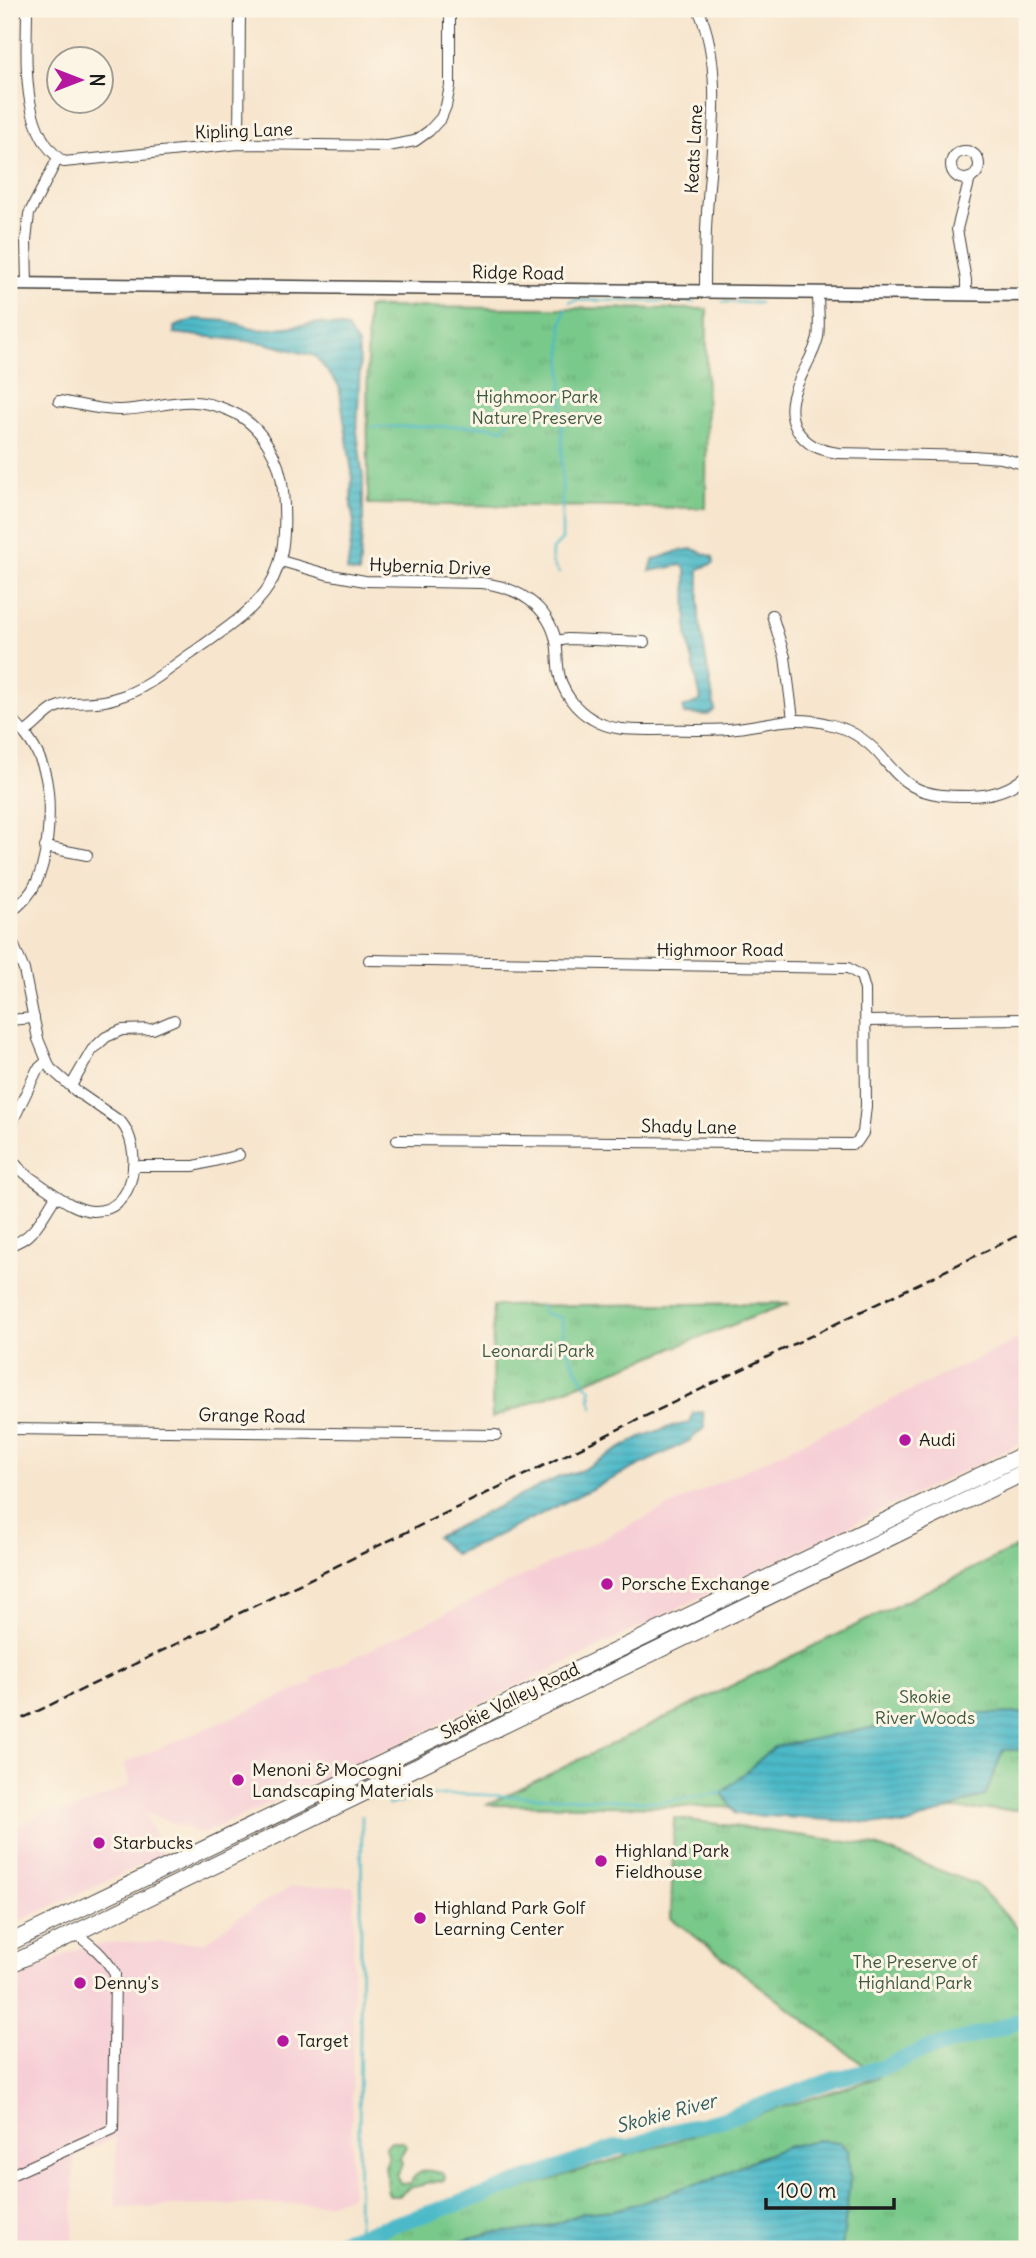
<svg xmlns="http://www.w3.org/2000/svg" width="1036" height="2258" font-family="Delius,sans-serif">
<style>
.built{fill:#f6cfd6}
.grass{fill:url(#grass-dots);stroke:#4a7253;stroke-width:2}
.park{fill:url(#park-tufts);stroke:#4a7253;stroke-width:2}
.water{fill:url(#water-rules);stroke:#346a72;stroke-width:2}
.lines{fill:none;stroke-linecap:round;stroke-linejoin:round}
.stream{stroke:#4cb9c8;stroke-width:2.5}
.river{stroke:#4cb9c8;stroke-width:16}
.minor-casing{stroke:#3d3a37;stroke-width:12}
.tertiary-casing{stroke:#3d3a37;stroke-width:15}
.trunk-casing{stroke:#3d3a37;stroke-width:18}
.minor{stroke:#fff;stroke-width:10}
.tertiary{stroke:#fff;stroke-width:12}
.trunk{stroke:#fff;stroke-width:16}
.rail{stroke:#1c1c1c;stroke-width:2.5;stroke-dasharray:10 5;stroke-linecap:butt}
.poi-dot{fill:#b5179e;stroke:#fcf5e5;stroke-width:2.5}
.labels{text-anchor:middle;stroke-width:6;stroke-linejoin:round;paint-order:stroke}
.street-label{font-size:18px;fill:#1c1c1c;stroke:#fcf5e5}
.park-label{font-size:18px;fill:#3d5942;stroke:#fcf5e5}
.poi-label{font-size:18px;fill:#1c1c1c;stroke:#fcf5e5;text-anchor:start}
.water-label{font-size:19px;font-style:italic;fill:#2f5b61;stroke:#fcf5e5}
</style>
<defs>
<pattern id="grass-dots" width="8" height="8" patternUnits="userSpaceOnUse" patternTransform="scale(1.75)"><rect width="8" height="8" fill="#79c98a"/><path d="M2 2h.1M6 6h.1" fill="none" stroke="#68ac76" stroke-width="1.8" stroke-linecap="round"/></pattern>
<pattern id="park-tufts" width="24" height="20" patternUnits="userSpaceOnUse" patternTransform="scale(1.75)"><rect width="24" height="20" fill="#79c98a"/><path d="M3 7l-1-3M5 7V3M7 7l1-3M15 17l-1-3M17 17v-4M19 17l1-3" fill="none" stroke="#68ac76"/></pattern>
<pattern id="water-rules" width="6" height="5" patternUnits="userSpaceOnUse" patternTransform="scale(1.75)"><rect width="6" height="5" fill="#4cb9c8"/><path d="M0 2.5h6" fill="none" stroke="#429eab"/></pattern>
</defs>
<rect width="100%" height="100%" fill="#fcf5e5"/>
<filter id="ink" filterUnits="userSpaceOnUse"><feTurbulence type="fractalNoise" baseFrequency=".0143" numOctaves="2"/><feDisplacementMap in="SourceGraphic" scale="14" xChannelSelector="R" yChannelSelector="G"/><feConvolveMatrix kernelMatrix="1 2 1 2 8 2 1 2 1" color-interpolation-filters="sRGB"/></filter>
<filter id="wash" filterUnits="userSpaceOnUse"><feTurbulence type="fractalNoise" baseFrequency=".00686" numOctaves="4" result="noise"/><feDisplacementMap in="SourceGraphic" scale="28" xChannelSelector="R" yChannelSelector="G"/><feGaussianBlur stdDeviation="1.57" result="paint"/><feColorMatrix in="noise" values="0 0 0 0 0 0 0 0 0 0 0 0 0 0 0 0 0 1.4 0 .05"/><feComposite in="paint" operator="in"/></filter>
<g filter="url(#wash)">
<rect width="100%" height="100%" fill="#f7e5cd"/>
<g class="built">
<polygon points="1027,1335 1027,1440 352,1766 202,1834 145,1813 164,1854 9,1926 9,1829 48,1811 70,1812 130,1785 125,1763 313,1683 311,1678"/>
<polygon points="354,1886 351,2196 330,2203 116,2207 116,2137 74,2157 73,2249 9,2249 9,1982 81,1947 121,1942 206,1942 240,1916 291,1887"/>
</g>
<path class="grass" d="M 391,2141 L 403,2141 L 406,2146 L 400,2158 L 402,2164 L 397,2176 L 400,2183 L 403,2184 L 410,2183 C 421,2166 424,2170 442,2173 L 445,2176 L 444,2180 L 409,2188 L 399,2196 L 390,2196 C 384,2188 388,2176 385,2167 L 388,2157 L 385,2148 Z"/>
<g class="park">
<polygon points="367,307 707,309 706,508 368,504"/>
<polygon points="789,1303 492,1418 493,1306"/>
<polygon points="1027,1542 1027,1810 486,1805"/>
<polygon points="674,1818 876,1846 976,1884 1027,1937 1027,2249 336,2249 543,2182 879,2077 671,1918"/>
</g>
<g class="water">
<polygon points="195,319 227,321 261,330 319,323 347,328 358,345 360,364 357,432 363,477 363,522 359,573 347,571 354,523 351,505 352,472 339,386 315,356 264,343 174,333 174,327"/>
<polygon points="693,549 713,557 714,563 699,569 699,619 715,710 708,715 684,714 683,708 701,700 687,635 686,570 682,565 650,571 653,560 678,551"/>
<polygon points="703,1412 704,1428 689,1441 484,1542 454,1554 436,1537 559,1477 582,1470 641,1437 666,1428 690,1423 693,1413"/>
<polygon points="1027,1713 1027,1750 1003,1750 986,1795 907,1825 736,1814 722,1793 774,1747 937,1715"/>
<polygon points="816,2140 839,2142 848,2150 850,2179 842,2249 451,2249 457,2242 470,2238 490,2233 531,2230 555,2224 582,2213 613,2210 647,2201 687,2186 711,2180 755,2159 787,2147"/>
</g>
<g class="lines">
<g class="stream">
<polyline points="570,302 576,300 694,302"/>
<polyline points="723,302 759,303"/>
<polyline points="373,427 489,426 503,429 513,415"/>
<path d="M 559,573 C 552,565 551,560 552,550 L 562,540 L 562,324 L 565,309"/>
<path d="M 541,1306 L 543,1313 L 562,1318 C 562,1346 573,1365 588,1387 L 592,1389 L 590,1392 L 592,1396 L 590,1398 L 593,1407"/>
<polyline points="388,1805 422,1796 463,1794 663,1802 722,1793"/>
<polyline points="358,2236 362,1816"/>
</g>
<polyline class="river" points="317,2249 476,2198 618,2147 630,2147 667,2133 721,2120 835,2079 885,2067 921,2051 988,2032 1027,2018"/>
</g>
</g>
<g filter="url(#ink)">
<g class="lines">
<defs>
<g id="minor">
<path d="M 27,9 C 27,56 19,132 64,162 L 239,144 L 388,146 L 415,141 L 429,131 L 441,118 L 446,106 L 450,86 L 450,9"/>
<path d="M 698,9 C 725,66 711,149 707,212 C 705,238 705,266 705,293"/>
<polyline points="239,144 240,9"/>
<circle cx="965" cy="165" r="14"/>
<polyline points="27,284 26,241 29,214 58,158"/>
<path d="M 818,294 C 818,308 820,324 818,337 C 812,367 778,397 797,430 C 807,446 820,450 838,453 L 973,456 L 1001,458 L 1027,465"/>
<polyline points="966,294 966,280 957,229 970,178"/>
<path d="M 281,561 L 326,574 L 365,581 L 482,583 C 517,587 548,605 556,641 C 558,652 557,663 559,673 C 562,692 576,710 592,719 C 610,730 629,730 649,730 C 675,729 702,731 728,729 C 764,726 791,714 828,724 C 847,728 865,739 878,753 C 889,765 898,778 912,786 C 930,796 949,796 969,796 C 991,796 1011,790 1027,775"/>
<polyline points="772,615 785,657 793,719"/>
<polyline points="556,641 568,639 644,642"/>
<path d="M 9,716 C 21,729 33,742 40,759 C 54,790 50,851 37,881 C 31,894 21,905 9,913"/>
<path d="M 24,733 C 36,726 44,713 57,707 C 72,700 89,704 104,701 C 111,700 118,697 125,695 C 149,686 170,668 192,653 C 264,602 291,586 283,491 C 281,459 261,424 230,411 C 186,392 165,408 121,410 C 101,411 79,404 59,401"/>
<polyline points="45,847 87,855"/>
<path d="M 9,934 L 24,970 L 38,1039 L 50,1068 L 76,1091 L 121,1122 C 143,1148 137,1212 93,1211 C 75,1210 59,1197 44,1187 C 30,1177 17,1170 9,1154"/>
<polyline points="369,960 848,968 861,976 865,990 866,1106 863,1133 857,1142 852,1144 397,1140"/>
<polyline points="9,1020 34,1018"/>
<polyline points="866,1021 1027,1019"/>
<polyline points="71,1086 92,1050 106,1037 122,1030 153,1029 174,1020"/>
<polyline points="9,1129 37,1070 47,1061"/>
<polyline points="133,1166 194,1166 239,1155"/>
<path d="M 9,1245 C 33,1240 43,1216 56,1196"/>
<polyline points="9,1429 496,1435"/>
<path d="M 9,2176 L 113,2129 L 115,1974 C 104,1955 92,1945 74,1933"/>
</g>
<polyline id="tertiary" points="9,284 1027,295"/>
<g id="trunk">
<polyline points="9,1943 1027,1453"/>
<polyline points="9,1965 1027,1471"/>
</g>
</defs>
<use href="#minor" class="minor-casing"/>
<use href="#tertiary" class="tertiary-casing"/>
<use href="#trunk" class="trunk-casing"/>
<use href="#minor" class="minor"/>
<use href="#tertiary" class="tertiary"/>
<use href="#trunk" class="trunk"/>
<polyline class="rail" points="9,1725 1027,1231"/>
</g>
</g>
<g class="poi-dot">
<circle cx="905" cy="1440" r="7"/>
<circle cx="607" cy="1584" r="7"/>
<circle cx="238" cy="1780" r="7"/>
<circle cx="99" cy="1843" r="7"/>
<circle cx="601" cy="1861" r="7"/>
<circle cx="420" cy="1918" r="7"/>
<circle cx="80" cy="1983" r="7"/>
<circle cx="283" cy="2041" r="7"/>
</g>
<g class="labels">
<g class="street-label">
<text transform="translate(244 131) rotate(-2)" y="6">Kipling Lane</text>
<text transform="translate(694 149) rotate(-87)" y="6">Keats Lane</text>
<text transform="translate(518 273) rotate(1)" y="6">Ridge Road</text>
<text transform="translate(430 567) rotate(2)" y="6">Hybernia Drive</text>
<text x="720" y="956">Highmoor Road</text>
<text transform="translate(689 1127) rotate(1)" y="6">Shady Lane</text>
<text transform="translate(252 1416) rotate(1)" y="6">Grange Road</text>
<text transform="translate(510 1701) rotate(-26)" y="6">Skokie Valley Road</text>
</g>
<g class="park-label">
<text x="537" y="403">Highmoor Park<tspan x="537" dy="21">Nature Preserve</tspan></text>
<text x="538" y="1357">Leonardi Park</text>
<text x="925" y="1703">Skokie<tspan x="925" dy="21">River Woods</tspan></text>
<text x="915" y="1968">The Preserve of<tspan x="915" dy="21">Highland Park</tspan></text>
</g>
<g class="poi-label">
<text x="919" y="1446">Audi</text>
<text x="621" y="1590">Porsche Exchange</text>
<text x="252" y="1776">Menoni &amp; Mocogni<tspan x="252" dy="21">Landscaping Materials</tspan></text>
<text x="113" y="1849">Starbucks</text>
<text x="615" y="1857">Highland Park<tspan x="615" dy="21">Fieldhouse</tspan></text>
<text x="434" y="1914">Highland Park Golf<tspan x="434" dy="21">Learning Center</tspan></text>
<text x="94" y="1989">Denny's</text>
<text x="297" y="2047">Target</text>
</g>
<g class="water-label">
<text transform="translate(666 2113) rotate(-15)" y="7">Skokie River</text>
</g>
</g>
<rect width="1036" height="2258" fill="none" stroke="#fcf5e5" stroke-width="35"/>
<g transform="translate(80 80) rotate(90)"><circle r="33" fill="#fcf5e5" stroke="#a29e95" stroke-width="2"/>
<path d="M0-5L12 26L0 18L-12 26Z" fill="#b5179e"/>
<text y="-10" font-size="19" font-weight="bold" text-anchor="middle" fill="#1c1c1c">N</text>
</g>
<path d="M766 2198v10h128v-10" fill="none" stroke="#1c1c1c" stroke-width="3.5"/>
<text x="777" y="2198" font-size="21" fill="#1c1c1c" stroke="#fcf5e5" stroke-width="5" paint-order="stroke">100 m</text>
</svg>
